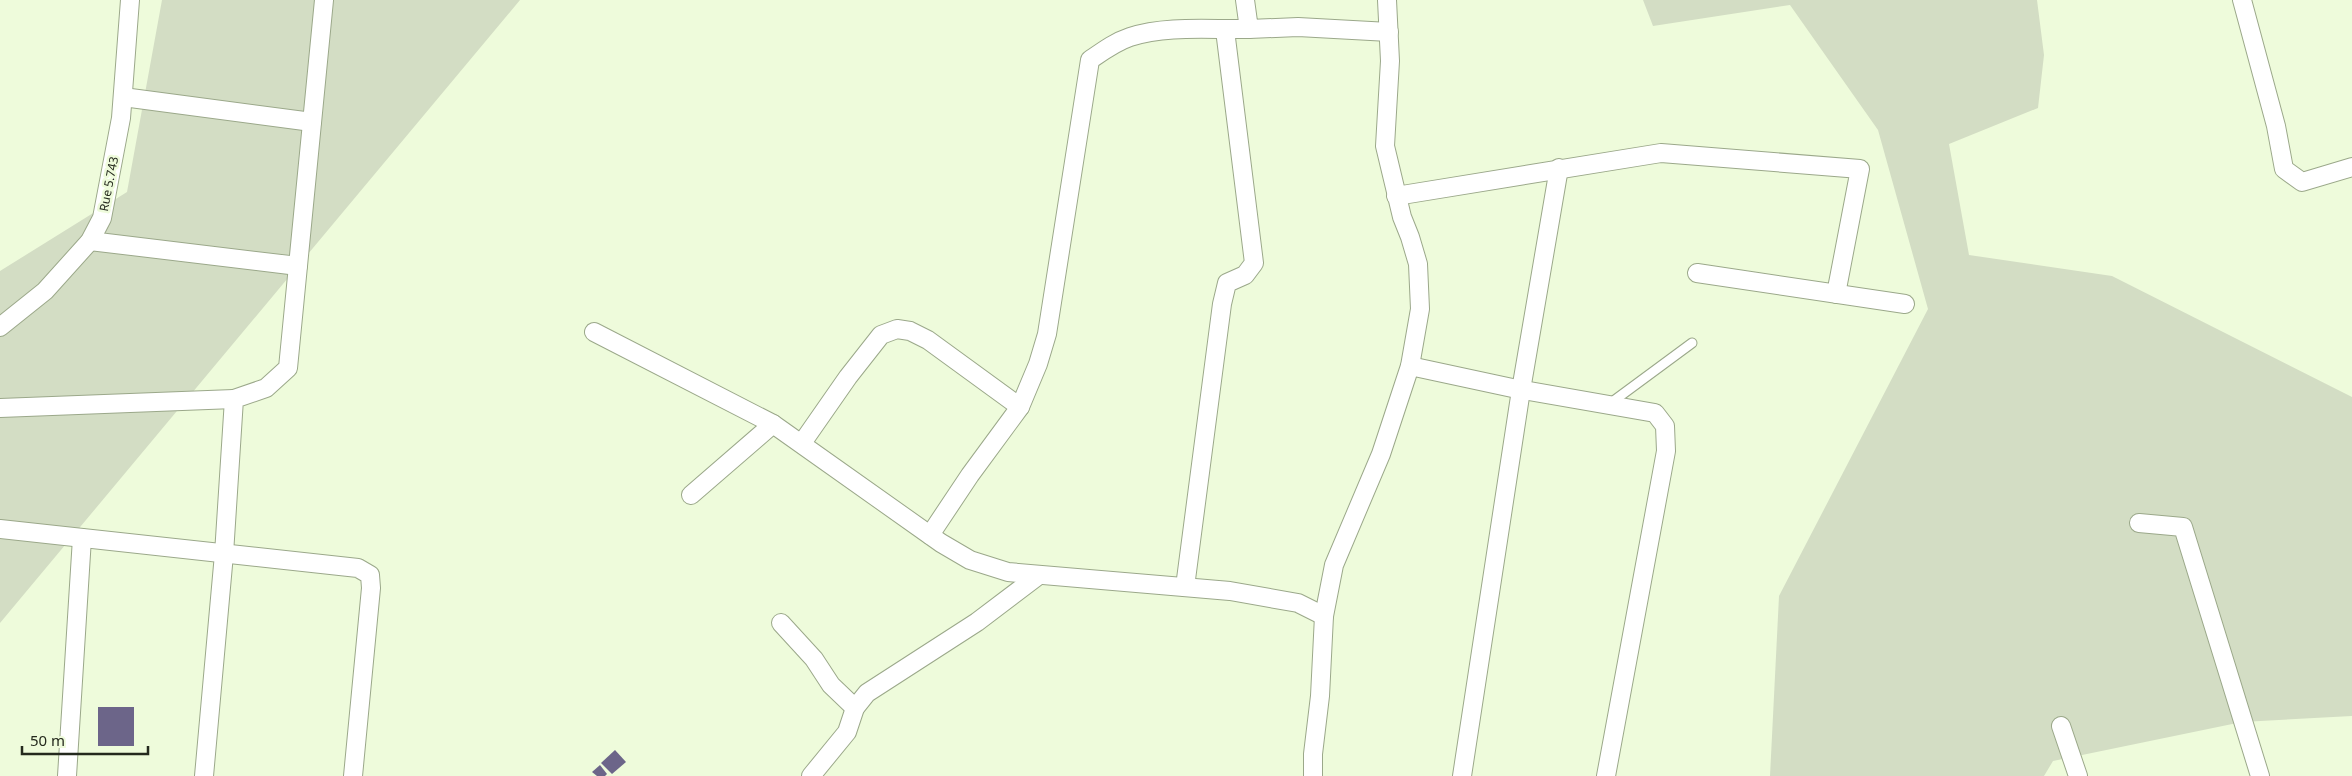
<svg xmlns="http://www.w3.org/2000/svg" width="2352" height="776" font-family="'Noto Sans',sans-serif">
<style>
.green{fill:#d3ddc4}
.building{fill:#6c6589}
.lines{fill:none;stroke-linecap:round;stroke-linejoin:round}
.lane-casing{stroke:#9ba88a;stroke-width:11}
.street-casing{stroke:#9ba88a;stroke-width:20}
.lane{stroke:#fff;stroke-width:9}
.street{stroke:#fff;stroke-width:18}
.labels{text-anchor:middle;stroke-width:5;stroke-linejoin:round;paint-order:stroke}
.street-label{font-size:12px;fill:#24291d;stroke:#eefbdb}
</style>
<rect width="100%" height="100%" fill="#eefbdb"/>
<g class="green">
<polygon points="162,0 520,0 0,623 0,271 127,192"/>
<polygon points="1643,0 2037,0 2044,55 2038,108 1949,144 1969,255 2112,276 2352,397 2352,716 2242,722 2053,761 2044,776 1770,776 1779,596 1928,309 1878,130 1790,5 1653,26"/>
</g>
<g class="building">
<rect x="98" y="707" width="36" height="39"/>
<polygon points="615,750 626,762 612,774 601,763"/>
<polygon points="600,765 607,774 605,776 597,776 592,772"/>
</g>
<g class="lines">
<defs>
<polyline id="lane" points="1608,405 1692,343"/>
<g id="street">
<polyline points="1245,0 1249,29 1298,27 1389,32"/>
<polyline points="2242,0 2276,126 2284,169 2302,182 2352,167"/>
<polyline points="123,97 312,122"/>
<polyline points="1396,196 1661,153 1860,169 1836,294"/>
<polyline points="90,241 298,266"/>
<polyline points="1697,273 1905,304"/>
<polyline points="0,327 45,291 90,241 102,218 121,118 130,0"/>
<polyline points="594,332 773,424 941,543 970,560 1008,572 1230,591 1298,603 1324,616"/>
<polyline points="1410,366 1517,389 1655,413 1665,426 1666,451 1606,776"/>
<polyline points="0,408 234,399"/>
<polyline points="802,443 848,377 881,335 897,329 910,331 928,340 1020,407"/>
<polyline points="691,495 773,424"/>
<polyline points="2139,523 2183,527 2260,776"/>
<polyline points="0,529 358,568 370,575 371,588 353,776"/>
<path d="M 930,535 L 970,475 L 1020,407 L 1038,364 L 1047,334 L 1090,60 C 1103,51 1115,42 1130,37 C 1167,25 1211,30 1249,29"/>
<polyline points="1185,587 1222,304 1227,283 1245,275 1254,263 1225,30"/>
<polyline points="781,623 814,659 831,685 855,708"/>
<polyline points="2061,726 2078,776"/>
<polyline points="67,776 82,538"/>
<polyline points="204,776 224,554 234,399 266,388 288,368 324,0"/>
<polyline points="811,776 847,732 855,708 867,693 977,622 1039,575"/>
<polyline points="1313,776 1313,754 1320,696 1324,616 1334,565 1381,454 1410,366 1420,309 1418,264 1410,237 1402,217 1385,146 1390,61 1387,0"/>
<polyline points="1462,776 1521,390 1559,168"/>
</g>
</defs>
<use href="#lane" class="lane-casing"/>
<use href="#street" class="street-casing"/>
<use href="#lane" class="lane"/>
<use href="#street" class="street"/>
</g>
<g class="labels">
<g class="street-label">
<text transform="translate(109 184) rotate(-79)" y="4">Rue 5.743</text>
</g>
</g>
<path d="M22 746v8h126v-8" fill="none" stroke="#24291d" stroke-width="2.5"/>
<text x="30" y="746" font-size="15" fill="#24291d" stroke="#eefbdb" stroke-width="4" paint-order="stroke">50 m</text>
</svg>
